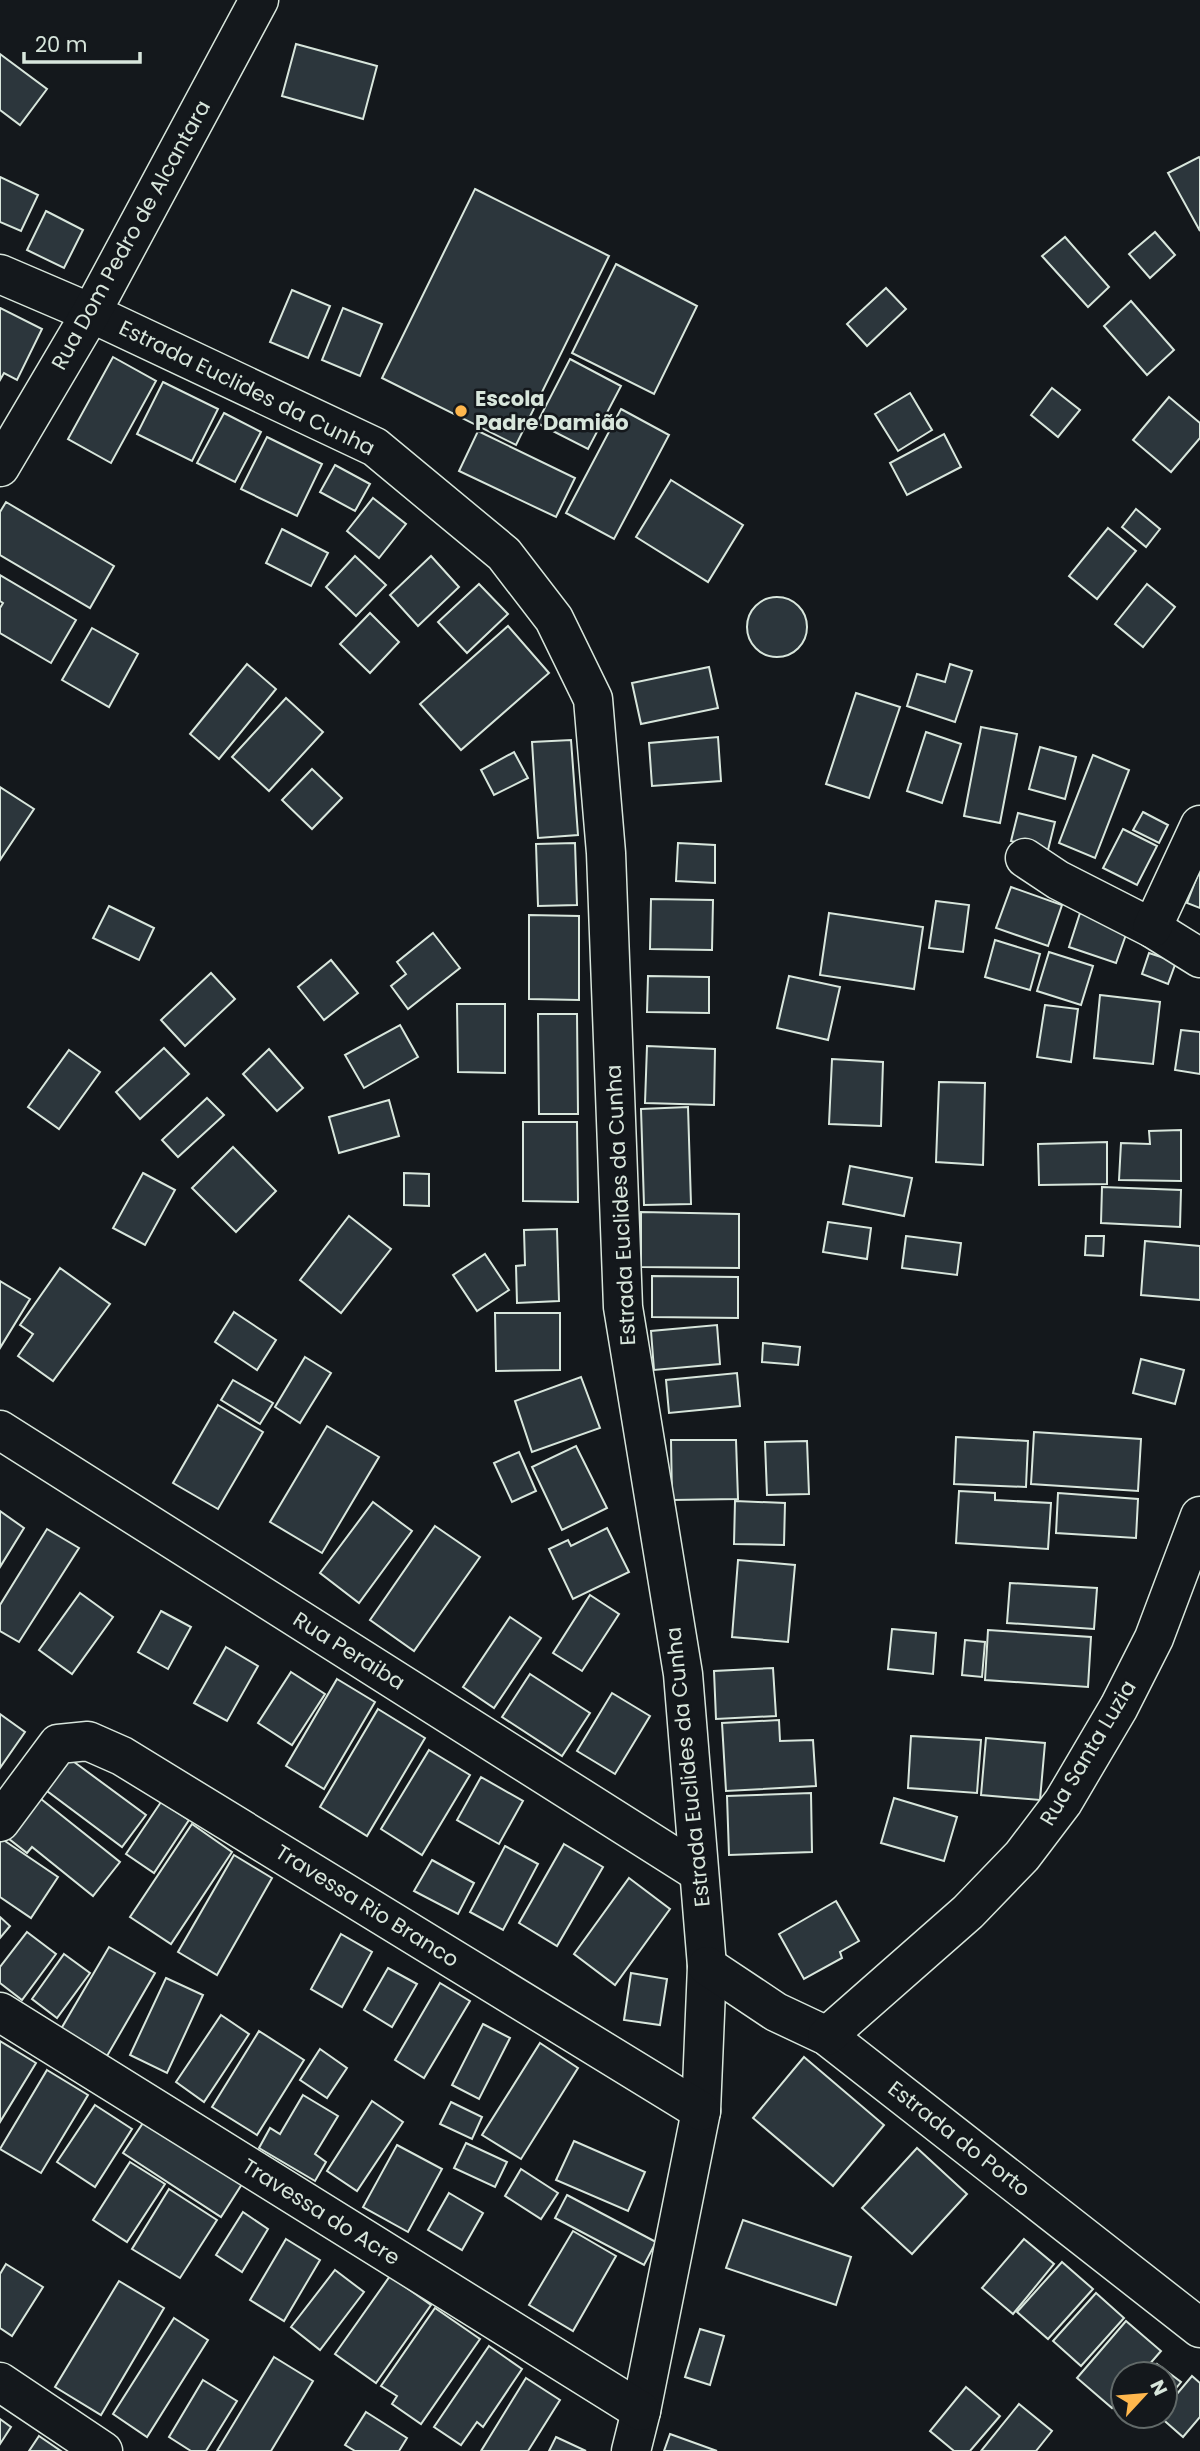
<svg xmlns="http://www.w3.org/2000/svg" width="1200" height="2451" font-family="Poppins,sans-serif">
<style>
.building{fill:#2c363c;stroke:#d8e6dc;stroke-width:2}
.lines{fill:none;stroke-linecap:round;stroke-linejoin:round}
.minor-casing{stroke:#d8e6dc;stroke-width:41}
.minor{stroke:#14181c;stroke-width:38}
.poi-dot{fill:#ffb74d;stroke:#14181c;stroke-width:2.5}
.labels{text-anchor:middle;stroke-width:5;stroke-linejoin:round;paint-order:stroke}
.street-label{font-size:21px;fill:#d8e6dc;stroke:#14181c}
.poi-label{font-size:21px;font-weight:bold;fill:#d8e6dc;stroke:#14181c;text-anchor:start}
</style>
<rect width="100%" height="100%" fill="#14181c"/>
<g class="building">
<polygon points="296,44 377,66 363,119 282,96"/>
<polygon points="0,54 47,89 20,125 0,110"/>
<polygon points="1199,157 1200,159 1200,231 1168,173"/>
<polygon points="0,177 38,195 21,231 0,222"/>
<polygon points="475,189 609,256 516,445 382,378"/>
<polygon points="46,211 83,230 64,268 27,250"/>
<polygon points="1155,232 1175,255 1150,278 1129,254"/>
<polygon points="1065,237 1109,287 1088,307 1042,256"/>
<polygon points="616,264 697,306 654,394 572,353"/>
<polygon points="886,288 906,309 867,346 847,324"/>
<polygon points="292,290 330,306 308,358 270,342"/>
<polygon points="1131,301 1174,350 1147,375 1104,326"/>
<polygon points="0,308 42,329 17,380 4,373 0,380"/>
<polygon points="343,308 382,324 360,376 322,360"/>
<polygon points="113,357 156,381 111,463 68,439"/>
<polygon points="570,359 621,386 588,449 537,423"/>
<polygon points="163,382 218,409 192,461 137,434"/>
<polygon points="1052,388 1080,410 1058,437 1031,415"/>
<polygon points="910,393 932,430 898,451 875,414"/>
<polygon points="1169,397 1200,423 1200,438 1171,472 1133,440"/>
<polygon points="621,409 669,435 614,539 566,513"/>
<polygon points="224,413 261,432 235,482 197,463"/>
<polygon points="478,431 575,478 556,517 459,471"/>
<polygon points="944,434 961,467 907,495 890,463"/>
<polygon points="267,437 322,464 297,516 241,489"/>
<polygon points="335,465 370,484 355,511 320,492"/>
<polygon points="671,480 743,525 708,582 636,537"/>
<polygon points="373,498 406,524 379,558 347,531"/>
<polygon points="6,502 114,566 90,608 0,555 0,512"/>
<polygon points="1136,509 1160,529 1146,547 1122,527"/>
<polygon points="1108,528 1136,551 1097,599 1069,576"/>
<polygon points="282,529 328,553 311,586 266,563"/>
<polygon points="355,556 386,585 356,616 326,587"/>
<polygon points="431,556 459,587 418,626 390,595"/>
<polygon points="0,575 76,620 51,663 0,633 0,608 3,603 0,601"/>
<polygon points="479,584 508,614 467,653 438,622"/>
<polygon points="1147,584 1175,607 1143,647 1115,624"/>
<circle cx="777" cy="627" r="30"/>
<polygon points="370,613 399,642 370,673 340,644"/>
<polygon points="508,626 549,673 461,750 420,704"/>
<polygon points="92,628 138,654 109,707 62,680"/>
<polygon points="247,664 276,689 219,759 190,734"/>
<polygon points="950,664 972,671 955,722 907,706 917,674 945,682"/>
<polygon points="709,667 718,708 641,724 632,683"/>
<polygon points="856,693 900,707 869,798 826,784"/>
<polygon points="286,698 323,732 269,791 232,757"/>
<polygon points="981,727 1017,734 1000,823 964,816"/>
<polygon points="926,732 961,744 942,803 907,791"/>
<polygon points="718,737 721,781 652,786 649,743"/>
<polygon points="571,740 578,835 538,838 532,742"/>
<polygon points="1040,747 1076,757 1065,799 1029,789"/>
<polygon points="514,752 528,778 494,795 481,770"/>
<polygon points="1093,755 1129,770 1095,858 1059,843"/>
<polygon points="312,769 342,798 312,829 282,800"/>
<polygon points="0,787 34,809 0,860"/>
<polygon points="1143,812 1168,825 1159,843 1133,830"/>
<polygon points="1018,813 1055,822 1048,850 1011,841"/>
<polygon points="1123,829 1157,846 1137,885 1103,868"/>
<polygon points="575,843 577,905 538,906 536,844"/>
<polygon points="678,843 715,845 715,883 676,881"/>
<polygon points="1200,869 1200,908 1187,903"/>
<polygon points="1011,887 1062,905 1048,946 996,928"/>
<polygon points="651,899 713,900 712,950 650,949"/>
<polygon points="936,901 969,905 963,952 929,948"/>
<polygon points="109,906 154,928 139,960 93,938"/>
<polygon points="829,913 923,927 914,989 820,975"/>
<polygon points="1080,913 1128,929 1116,963 1069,947"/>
<polygon points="529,915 579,916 579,1000 529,999"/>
<polygon points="433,933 460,968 408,1009 391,986 406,974 397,962"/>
<polygon points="995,940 1040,954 1030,990 985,977"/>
<polygon points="1049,952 1093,966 1081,1005 1037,991"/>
<polygon points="1149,953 1176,962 1168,984 1142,974"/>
<polygon points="331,960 358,993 324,1020 298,987"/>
<polygon points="211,973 235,999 185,1046 161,1020"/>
<polygon points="648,976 709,977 709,1013 647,1012"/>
<polygon points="789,976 840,987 828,1040 777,1028"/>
<polygon points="1100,995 1160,1002 1153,1064 1094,1058"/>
<polygon points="457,1004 505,1004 505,1073 458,1072"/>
<polygon points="1045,1005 1078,1009 1071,1062 1037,1057"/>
<polygon points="538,1014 577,1014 578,1114 539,1114"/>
<polygon points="400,1025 418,1057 364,1088 345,1055"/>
<polygon points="1181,1030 1200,1032 1200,1074 1175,1070"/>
<polygon points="647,1046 715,1049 714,1105 645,1103"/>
<polygon points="164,1048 189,1074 140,1119 116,1092"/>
<polygon points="269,1049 303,1088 277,1111 243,1074"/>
<polygon points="69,1050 100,1072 59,1129 28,1107"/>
<polygon points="832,1059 883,1062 881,1126 829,1124"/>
<polygon points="939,1082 985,1083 983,1165 936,1162"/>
<polygon points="207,1098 224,1115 178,1157 162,1140"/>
<polygon points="389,1100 399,1136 339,1153 329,1117"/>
<polygon points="688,1107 691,1204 644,1205 641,1109"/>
<polygon points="523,1122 577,1122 578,1202 523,1201"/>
<polygon points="1181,1130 1181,1181 1119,1180 1121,1143 1150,1144 1149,1131"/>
<polygon points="1107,1142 1107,1184 1039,1185 1038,1144"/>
<polygon points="233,1147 276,1191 236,1232 192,1188"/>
<polygon points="850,1166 912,1178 904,1216 843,1204"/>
<polygon points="143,1173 175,1190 145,1245 113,1228"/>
<polygon points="404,1173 429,1174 429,1206 404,1205"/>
<polygon points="1102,1187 1181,1190 1180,1227 1101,1223"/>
<polygon points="641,1212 739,1214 739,1268 641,1267"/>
<polygon points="349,1216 391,1249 341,1313 300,1280"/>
<polygon points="828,1222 871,1228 867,1259 823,1252"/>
<polygon points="557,1229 559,1301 517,1303 516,1266 525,1265 524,1230"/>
<polygon points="906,1236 961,1243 957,1275 902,1268"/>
<polygon points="1086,1236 1104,1236 1103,1256 1085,1255"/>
<polygon points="1145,1241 1200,1246 1200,1300 1141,1295"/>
<polygon points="485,1254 509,1290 477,1311 453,1275"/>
<polygon points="60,1268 110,1304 53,1381 18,1356 33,1334 20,1325"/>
<polygon points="652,1276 738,1277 738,1318 652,1317"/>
<polygon points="0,1281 30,1299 0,1348"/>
<polygon points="234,1312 276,1340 257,1370 215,1342"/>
<polygon points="495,1313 560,1313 560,1370 496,1371"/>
<polygon points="717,1325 720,1364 654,1370 651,1331"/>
<polygon points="763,1343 800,1347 798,1365 762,1362"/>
<polygon points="305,1357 331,1373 300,1423 275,1407"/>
<polygon points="1141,1359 1184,1370 1175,1404 1133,1393"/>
<polygon points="737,1373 740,1406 669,1413 666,1380"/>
<polygon points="581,1377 600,1428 532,1452 515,1401"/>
<polygon points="233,1380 273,1403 260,1424 221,1400"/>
<polygon points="218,1405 263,1432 218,1509 173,1483"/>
<polygon points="327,1426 379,1457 322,1553 270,1522"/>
<polygon points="1034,1432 1141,1439 1138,1491 1031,1484"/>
<polygon points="956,1437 1028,1441 1026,1487 954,1484"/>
<polygon points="671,1440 736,1440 738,1499 672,1500"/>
<polygon points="807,1441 809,1494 767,1495 765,1442"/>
<polygon points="576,1446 607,1508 562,1530 532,1467"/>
<polygon points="519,1452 536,1491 512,1502 494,1463"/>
<polygon points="959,1491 995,1493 995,1500 1051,1503 1048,1549 956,1543"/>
<polygon points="1058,1493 1138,1499 1136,1538 1056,1533"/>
<polygon points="735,1501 785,1503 784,1545 734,1544"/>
<polygon points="373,1502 412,1531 359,1603 320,1573"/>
<polygon points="0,1511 24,1528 0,1567"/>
<polygon points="435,1526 480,1557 414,1651 370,1620"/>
<polygon points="607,1528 629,1572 573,1599 549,1549 568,1540 571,1546"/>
<polygon points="47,1529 79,1548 19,1642 0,1631 0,1605"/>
<polygon points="738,1560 795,1565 788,1642 732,1637"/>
<polygon points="1010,1583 1097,1588 1094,1629 1007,1623"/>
<polygon points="80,1593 113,1617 72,1674 39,1650"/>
<polygon points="590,1595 619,1614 582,1671 553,1653"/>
<polygon points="161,1611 191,1627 168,1669 138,1652"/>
<polygon points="510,1617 541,1638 494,1708 463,1687"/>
<polygon points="892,1629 936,1633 933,1674 888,1669"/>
<polygon points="988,1630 1091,1637 1088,1687 985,1680"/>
<polygon points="965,1640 985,1642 982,1677 962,1675"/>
<polygon points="226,1647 258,1666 227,1721 194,1703"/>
<polygon points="773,1668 776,1716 716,1719 714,1671"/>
<polygon points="291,1672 325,1694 292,1745 258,1723"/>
<polygon points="530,1674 590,1713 562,1756 502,1717"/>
<polygon points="337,1679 375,1702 324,1789 286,1766"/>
<polygon points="612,1693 650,1716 615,1774 577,1751"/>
<polygon points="378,1709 425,1738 367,1836 320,1807"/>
<polygon points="0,1714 25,1732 0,1768"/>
<polygon points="779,1720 780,1741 813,1740 816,1786 726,1791 722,1723"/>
<polygon points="911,1736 981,1740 977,1793 908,1788"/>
<polygon points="986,1738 1045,1743 1040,1800 981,1795"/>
<polygon points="429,1750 470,1775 422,1855 381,1829"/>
<polygon points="66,1756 146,1815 122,1847 43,1788"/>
<polygon points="481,1777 523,1801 499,1844 457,1820"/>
<polygon points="811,1793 812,1852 729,1855 727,1796"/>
<polygon points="36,1795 120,1862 93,1896 32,1847 27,1853 4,1835"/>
<polygon points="894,1798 957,1817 944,1861 881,1843"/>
<polygon points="161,1802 189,1820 154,1873 126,1854"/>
<polygon points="192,1824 232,1852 171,1944 130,1917"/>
<polygon points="2,1839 58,1877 31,1918 0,1897 0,1842"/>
<polygon points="564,1844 603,1867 557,1946 519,1923"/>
<polygon points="505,1846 538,1864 503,1930 470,1912"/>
<polygon points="234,1855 272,1878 217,1975 178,1952"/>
<polygon points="432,1860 474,1883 458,1914 414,1891"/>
<polygon points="629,1878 670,1909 615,1985 574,1954"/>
<polygon points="836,1901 859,1941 840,1952 842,1958 804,1979 779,1934"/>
<polygon points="0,1917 10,1926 0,1938"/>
<polygon points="27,1932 56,1954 22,2000 0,1983 0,1967"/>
<polygon points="341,1934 372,1952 342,2007 311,1989"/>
<polygon points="109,1947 155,1973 107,2056 61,2029"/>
<polygon points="64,1954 90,1973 57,2018 32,1999"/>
<polygon points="388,1968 417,1984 392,2027 364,2010"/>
<polygon points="631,1973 667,1979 660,2025 624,2020"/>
<polygon points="166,1978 203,1995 167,2073 130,2055"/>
<polygon points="440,1983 470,2001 424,2078 395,2060"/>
<polygon points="221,2015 249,2034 204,2102 176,2082"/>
<polygon points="483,2024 510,2038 479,2099 452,2085"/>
<polygon points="259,2031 304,2060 257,2135 212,2107"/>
<polygon points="0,2041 36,2063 0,2122"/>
<polygon points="540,2043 578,2068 521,2159 482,2135"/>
<polygon points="320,2049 347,2068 327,2098 300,2080"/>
<polygon points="804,2057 884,2125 833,2186 753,2118"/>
<polygon points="47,2070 88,2095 41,2173 0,2149"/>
<polygon points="303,2095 338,2116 315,2154 326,2162 315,2181 259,2148 270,2128 280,2134"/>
<polygon points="372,2101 403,2122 357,2191 327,2171"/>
<polygon points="451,2102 482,2117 472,2139 440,2124"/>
<polygon points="95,2105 132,2129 95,2187 57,2162"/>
<polygon points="145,2120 242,2184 221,2217 123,2153"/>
<polygon points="574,2141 645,2172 628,2211 556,2180"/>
<polygon points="466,2143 507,2162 495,2187 454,2168"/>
<polygon points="397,2145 442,2169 408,2232 363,2207"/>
<polygon points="917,2148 967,2194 912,2254 862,2208"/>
<polygon points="130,2162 165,2184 127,2242 93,2220"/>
<polygon points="521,2169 558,2193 541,2219 505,2196"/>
<polygon points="169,2189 217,2220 180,2278 132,2249"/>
<polygon points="449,2193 483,2213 462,2250 428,2230"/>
<polygon points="567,2195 656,2242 644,2265 555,2218"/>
<polygon points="243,2212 268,2229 242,2272 216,2255"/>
<polygon points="743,2220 851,2257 836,2305 726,2268"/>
<polygon points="573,2231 616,2256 573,2331 529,2305"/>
<polygon points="286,2239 320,2260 284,2321 250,2300"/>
<polygon points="1024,2239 1054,2264 1013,2314 982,2288"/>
<polygon points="1062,2262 1093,2289 1048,2339 1017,2312"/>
<polygon points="6,2264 43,2287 12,2336 0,2328 0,2274"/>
<polygon points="335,2270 364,2292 320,2350 291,2327"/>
<polygon points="390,2276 431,2305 376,2383 335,2354"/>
<polygon points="119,2281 164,2308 101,2415 55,2387"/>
<polygon points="1096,2293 1124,2318 1081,2366 1053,2341"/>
<polygon points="435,2308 480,2339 421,2424 392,2404 397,2396 381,2386"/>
<polygon points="174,2318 208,2340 147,2437 113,2414"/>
<polygon points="1126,2321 1161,2351 1141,2374 1123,2374 1123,2395 1112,2408 1077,2378"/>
<polygon points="700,2329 724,2336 710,2385 685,2377"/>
<polygon points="489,2346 522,2369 483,2427 477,2422 461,2445 434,2427"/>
<polygon points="274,2357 313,2381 271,2451 217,2451"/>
<polygon points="1157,2364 1181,2382 1165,2402 1165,2374 1149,2374"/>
<polygon points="1192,2376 1200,2383 1200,2417 1183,2437 1159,2416 1165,2416 1165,2408"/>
<polygon points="526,2378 560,2400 528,2451 481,2451"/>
<polygon points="203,2380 237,2401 206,2451 191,2451 169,2437"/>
<polygon points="966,2387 1000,2416 970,2451 954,2451 930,2431"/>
<polygon points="1019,2404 1052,2431 1036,2451 981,2451"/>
<polygon points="366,2412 407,2438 399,2451 355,2451 345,2445"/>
<polygon points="1135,2416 1154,2416 1147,2425"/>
<polygon points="0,2419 11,2427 0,2444"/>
<polygon points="670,2434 717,2451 664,2451"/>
<polygon points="39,2436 61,2451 29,2451"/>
<polygon points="556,2437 586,2451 549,2451"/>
</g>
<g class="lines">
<defs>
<g id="minor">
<polyline points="0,274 91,313 375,447 504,554 554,619 593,699 606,853 623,1307 683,1674 707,1966 701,2111 641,2411 631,2451"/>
<polyline points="0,467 91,313 259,0"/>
<polyline points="1025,858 1058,880 1152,928 1200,958"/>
<polyline points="1152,928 1200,825"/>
<polyline points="0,1430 698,1872"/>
<polyline points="0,1822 58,1744 88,1741 122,1756 701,2111"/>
<polyline points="707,1966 776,2012 827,2036 1200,2328"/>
<polyline points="0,2012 641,2411"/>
<polyline points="827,2036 968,1912 1022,1856 1063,1802 1119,1707 1154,1638 1200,1516"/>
<polyline points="0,2382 103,2451"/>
</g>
</defs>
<use href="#minor" class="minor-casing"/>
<use href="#minor" class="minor"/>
</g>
<circle class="poi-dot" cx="461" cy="411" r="7"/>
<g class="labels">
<g class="street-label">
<text transform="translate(131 235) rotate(-61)" y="7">Rua Dom Pedro de Alcantara</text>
<text transform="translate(247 388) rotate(26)" y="7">Estrada Euclides da Cunha</text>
<text transform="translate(621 1205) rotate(-93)" y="7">Estrada Euclides da Cunha</text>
<text transform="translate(349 1651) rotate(32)" y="7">Rua Peraiba</text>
<text transform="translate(1088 1753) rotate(-59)" y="7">Rua Santa Luzia</text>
<text transform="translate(688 1767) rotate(-96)" y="7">Estrada Euclides da Cunha</text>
<text transform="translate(367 1906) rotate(32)" y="7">Travessa Rio Branco</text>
<text transform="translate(959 2139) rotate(38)" y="7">Estrada do Porto</text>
<text transform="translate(321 2212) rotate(32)" y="7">Travessa do Acre</text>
</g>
<g class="poi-label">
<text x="475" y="406">Escola<tspan x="475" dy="24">Padre Damião</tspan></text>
</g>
</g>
<g transform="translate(1144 2395) rotate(64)"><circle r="33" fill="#14181c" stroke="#626a69" stroke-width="2"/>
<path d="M0-5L12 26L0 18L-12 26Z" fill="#ffb74d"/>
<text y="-10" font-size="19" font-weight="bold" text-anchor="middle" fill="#d8e6dc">N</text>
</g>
<path d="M24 52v10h116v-10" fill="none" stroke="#d8e6dc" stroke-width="3.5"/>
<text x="35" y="52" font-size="21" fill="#d8e6dc" stroke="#14181c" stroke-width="5" paint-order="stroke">20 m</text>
</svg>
